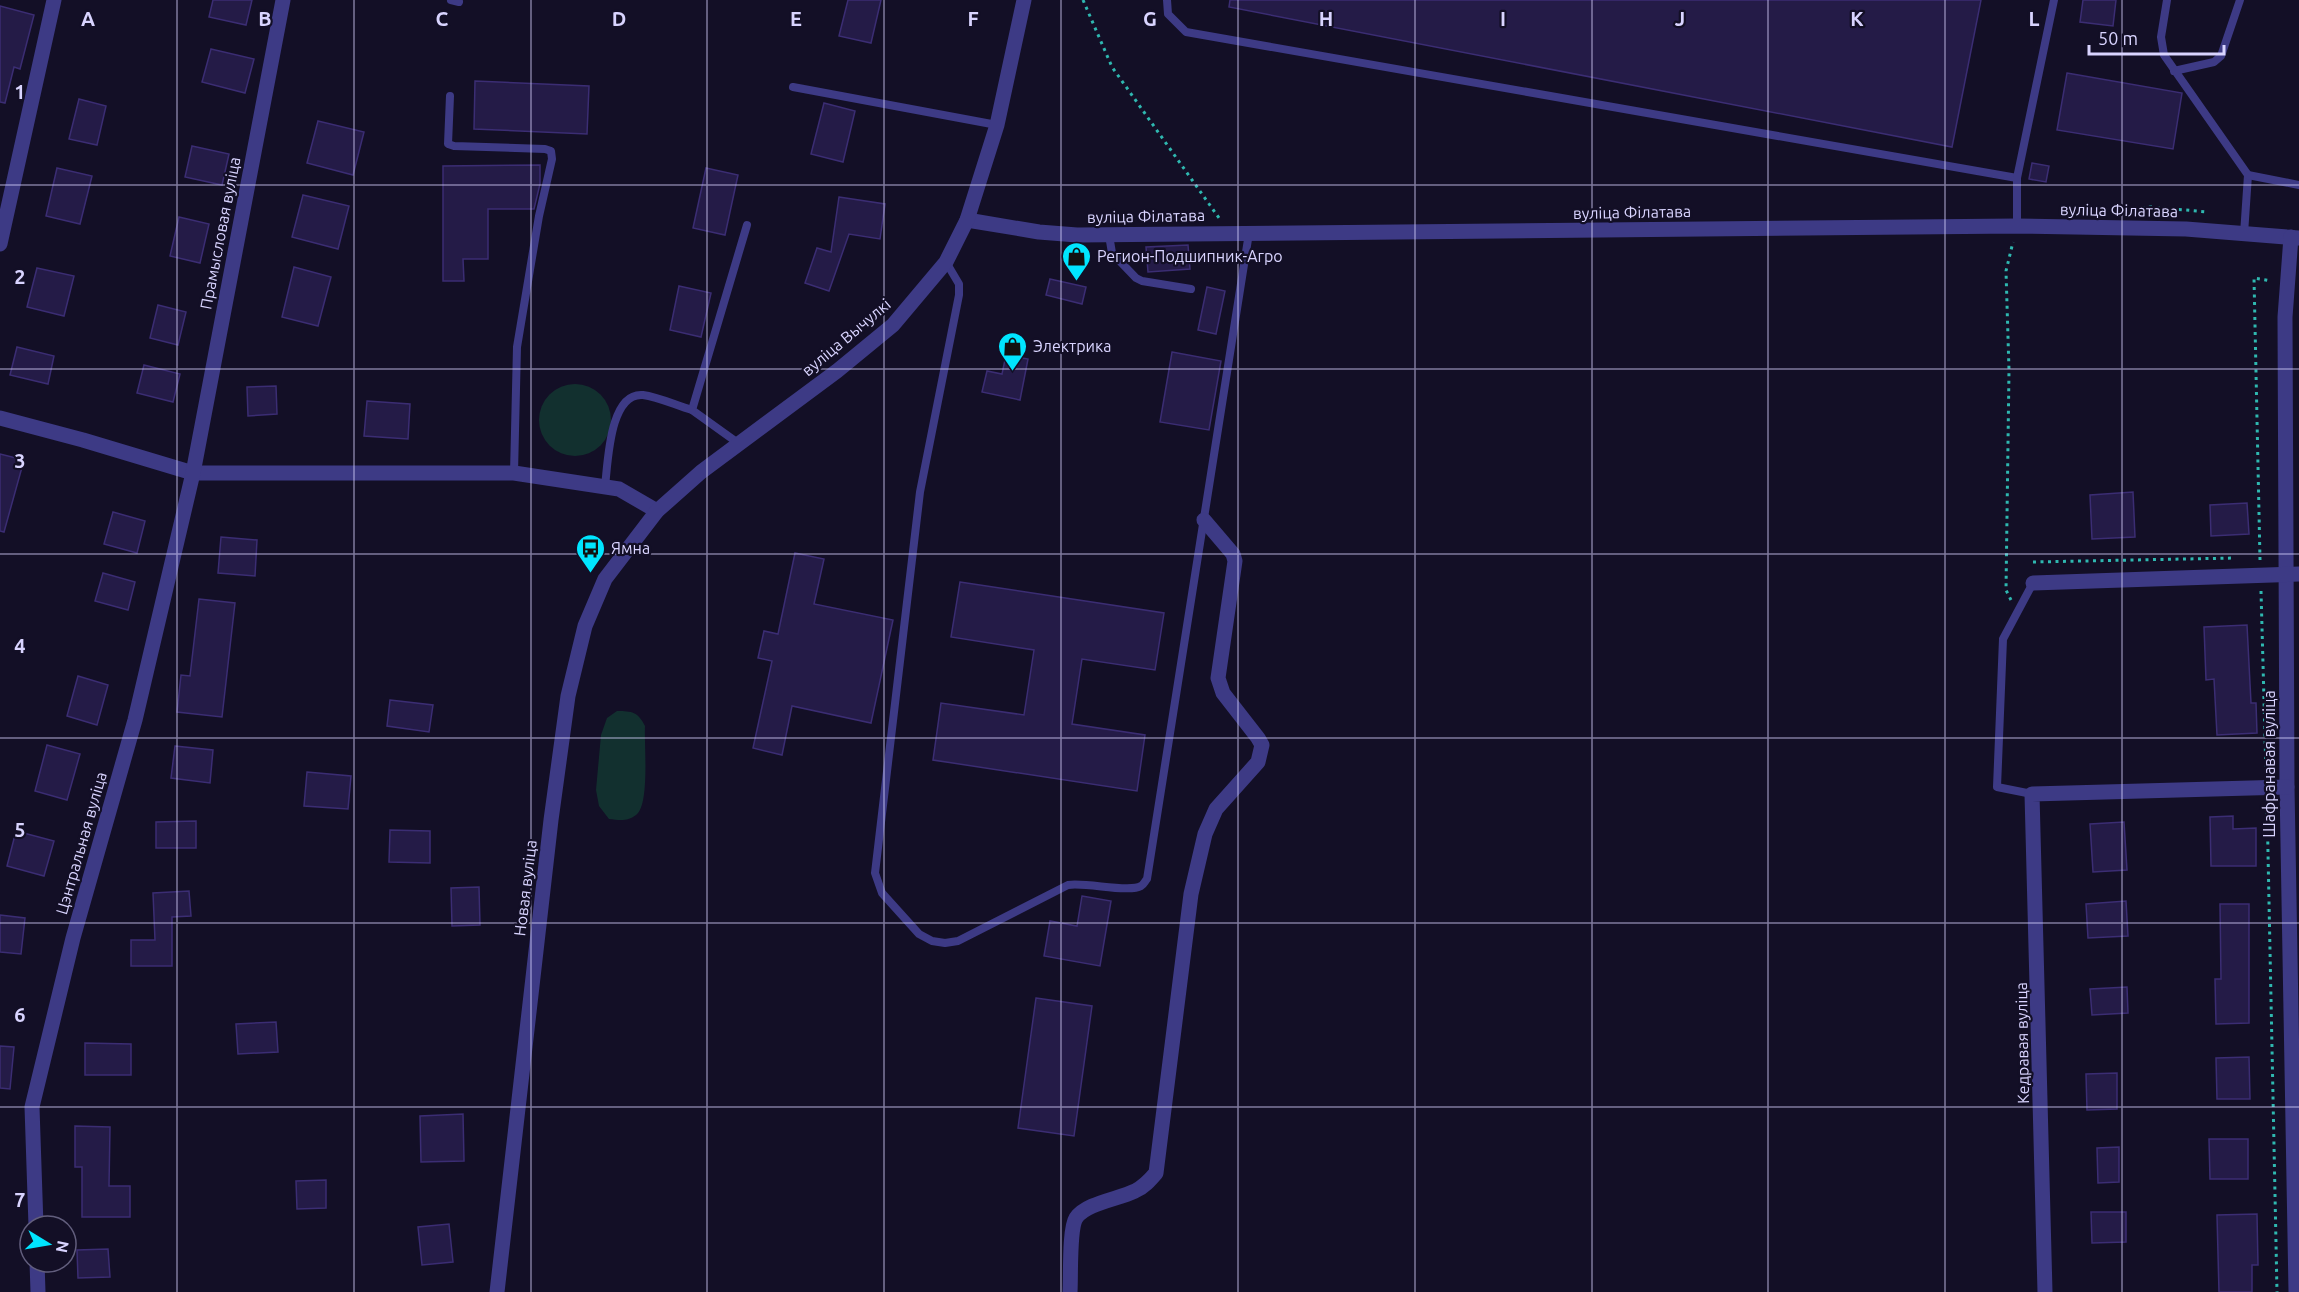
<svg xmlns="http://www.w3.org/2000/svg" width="2299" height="1292" font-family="Ubuntu,sans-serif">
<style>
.green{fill:#12302f}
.building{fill:#241b47;stroke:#3b2d73;stroke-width:1.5}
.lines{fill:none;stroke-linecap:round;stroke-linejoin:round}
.path{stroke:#2fb8b0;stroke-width:3;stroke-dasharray:3 4.5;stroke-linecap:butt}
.service{stroke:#3d3a85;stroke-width:8}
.minor{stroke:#3d3a85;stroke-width:15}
.tertiary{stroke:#3d3a85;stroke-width:15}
.grid{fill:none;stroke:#d9d4ff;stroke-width:1.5;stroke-opacity:0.55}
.labels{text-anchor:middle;stroke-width:4.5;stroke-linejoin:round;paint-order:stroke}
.street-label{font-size:16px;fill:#d9d4ff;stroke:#130f26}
.poi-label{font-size:16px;fill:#d9d4ff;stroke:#130f26;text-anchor:start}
.grid-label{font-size:20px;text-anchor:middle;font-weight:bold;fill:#d9d4ff;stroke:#130f26;stroke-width:4.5;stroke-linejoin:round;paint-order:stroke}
</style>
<rect width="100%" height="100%" fill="#130f26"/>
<g class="green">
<circle cx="575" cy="420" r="36"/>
<path d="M 617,711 C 632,711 638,712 645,726 C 644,744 650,805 636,815 C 627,822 619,820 609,819 L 599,806 L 596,790 L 601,735 L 607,718 Z"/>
</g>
<g class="building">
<polygon points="213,0 252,0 246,25 209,17"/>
<polygon points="848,0 881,0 871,43 839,36"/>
<polygon points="1230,0 1981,0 1952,147 1229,7"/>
<polygon points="2083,0 2116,0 2113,26 2080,22"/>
<polygon points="0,6 34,15 20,69 14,67 5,103 0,102"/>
<polygon points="211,49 254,59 245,93 202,82"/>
<polygon points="2067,73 2182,93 2173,149 2057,130"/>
<polygon points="475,81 589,86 587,134 474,129"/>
<polygon points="79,99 106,106 97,145 69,139"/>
<polygon points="824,103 855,111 843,162 811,154"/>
<polygon points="318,121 364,132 353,175 307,163"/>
<polygon points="192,146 229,154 222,185 185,177"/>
<polygon points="2032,163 2049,166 2046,182 2029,179"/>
<polygon points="540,165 540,184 534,209 488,209 488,259 463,259 464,281 443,281 443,166"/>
<polygon points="57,168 92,176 80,224 46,216"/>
<polygon points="706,168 738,175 725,235 693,228"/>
<polygon points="303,195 349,206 338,249 292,237"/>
<polygon points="839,197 885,204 880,239 849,234 829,291 805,283 817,248 831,252"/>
<polygon points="179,217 209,224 200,263 170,256"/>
<polygon points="1188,245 1190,269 1148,272 1146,247"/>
<polygon points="294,267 331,277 318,326 282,317"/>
<polygon points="37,268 74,276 64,316 27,307"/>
<polygon points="1050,279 1086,287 1082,304 1046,295"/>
<polygon points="679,286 711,293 701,337 670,330"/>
<polygon points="1207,287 1225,291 1216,334 1198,330"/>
<polygon points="158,305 186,312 178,345 150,338"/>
<polygon points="17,347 54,356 48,384 10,375"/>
<polygon points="1172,352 1221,361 1209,430 1160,422"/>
<polygon points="1006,355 1028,359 1020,400 982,392 987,371 1002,374"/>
<polygon points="144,365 180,374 173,402 137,393"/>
<polygon points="276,386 277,414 248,416 247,387"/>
<polygon points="367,401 410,404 408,439 364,436"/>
<polygon points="0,454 24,460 4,532 0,531"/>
<polygon points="2133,492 2135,537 2092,539 2090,495"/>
<polygon points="2247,503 2249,534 2211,536 2210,505"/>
<polygon points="113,512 145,521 137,553 104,544"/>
<polygon points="221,537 257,540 255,576 218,573"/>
<polygon points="795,553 824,559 814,604 893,620 871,723 792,706 782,755 753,748 772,661 758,658 764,631 778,634"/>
<polygon points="103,573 135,582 128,610 95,601"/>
<polygon points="960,582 1164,613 1155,670 1082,659 1072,724 1145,735 1137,791 933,760 941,703 1024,715 1034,650 951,637"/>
<polygon points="199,599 235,603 222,717 177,712 181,675 190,676"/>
<polygon points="2247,625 2251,703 2256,703 2257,733 2217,735 2214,679 2206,680 2204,627"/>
<polygon points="78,676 108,685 97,725 67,716"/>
<polygon points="390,700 433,705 429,732 387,726"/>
<polygon points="47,745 80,754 67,800 35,791"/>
<polygon points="175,746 213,750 210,783 171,778"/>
<polygon points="307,772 351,776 348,809 304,806"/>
<polygon points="2233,816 2233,829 2256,828 2256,866 2211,866 2210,817"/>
<polygon points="196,821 196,848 156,848 156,822"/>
<polygon points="2124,822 2127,870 2093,872 2090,824"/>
<polygon points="390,830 430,831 430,863 389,862"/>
<polygon points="16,831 54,841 44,876 7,866"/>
<polygon points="479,887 480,925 452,926 451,888"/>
<polygon points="189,891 191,916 172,917 172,966 131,966 131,940 155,940 153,893"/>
<polygon points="1082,896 1111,901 1100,966 1044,956 1050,921 1077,926"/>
<polygon points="2126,901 2128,936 2088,938 2086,904"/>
<polygon points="2220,904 2249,904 2249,1023 2216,1024 2215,979 2221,979"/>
<polygon points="0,915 25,918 21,954 0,952"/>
<polygon points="2127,987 2128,1013 2092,1015 2090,989"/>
<polygon points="1036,998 1092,1006 1074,1136 1018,1128"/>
<polygon points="276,1022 278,1052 238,1054 236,1024"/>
<polygon points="85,1043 131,1044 131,1075 85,1075"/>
<polygon points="0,1046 14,1047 10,1089 0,1088"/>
<polygon points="2249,1057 2250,1099 2217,1099 2216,1058"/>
<polygon points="2117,1073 2117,1109 2087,1110 2086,1074"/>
<polygon points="463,1114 464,1161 421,1162 420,1116"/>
<polygon points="75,1126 110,1127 109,1186 130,1186 130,1217 82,1217 82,1167 75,1167"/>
<polygon points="2209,1139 2248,1139 2248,1179 2210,1179"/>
<polygon points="2119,1147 2119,1182 2098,1183 2097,1148"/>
<polygon points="326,1180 326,1208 297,1209 296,1181"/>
<polygon points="2091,1212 2126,1212 2126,1242 2092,1243"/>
<polygon points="2257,1214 2258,1265 2252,1265 2252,1292 2219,1292 2217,1215"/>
<polygon points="449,1224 453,1262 422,1265 418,1227"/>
<polygon points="108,1249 110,1277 78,1278 77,1250"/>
</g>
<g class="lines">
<g class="path">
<polyline points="1083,0 1112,67 1219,218"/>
<polyline points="2104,210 2151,207 2208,212"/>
<polyline points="2260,560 2254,278 2271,281"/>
<polyline points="2033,562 2235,558"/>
<polyline points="2261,591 2266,773"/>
<polyline points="2011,600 2006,590 2009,370 2006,271 2013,242"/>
<polyline points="2267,804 2277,1292"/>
</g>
<g class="service">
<polyline points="451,0 459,2"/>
<polyline points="1167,0 1168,14 1186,32 2017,178"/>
<polyline points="2167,0 2161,37 2164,55 2248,175 2244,234"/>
<polyline points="2174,71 2214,62 2221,56 2240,0"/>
<polyline points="793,87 997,125"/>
<polyline points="450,96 448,144 454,146 545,149 551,151 552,159 539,216 517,347 514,473"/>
<polyline points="2248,175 2299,185"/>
<polyline points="2017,226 2017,178 2054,0"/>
<polyline points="1109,235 1112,253 1136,278 1142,281 1191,289"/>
<path d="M 946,262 L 959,284 L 959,295 L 920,492 L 875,873 L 882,893 L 919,934 L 932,941 L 945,943 L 958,941 L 1068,885 C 1086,882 1129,893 1141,886 C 1144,884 1145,881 1147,879 L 1249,233"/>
<polyline points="738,443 692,410 747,225"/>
<path d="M 605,486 C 608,464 609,392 643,395 C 659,397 677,406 692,410"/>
<polyline points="2032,794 1997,787 2003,639 2033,583"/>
</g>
<g class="minor">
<polyline points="967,220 1039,232 1077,235 2017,226 2186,229 2299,238"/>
<polyline points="2291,237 2285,317 2287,787 2296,1292"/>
<polyline points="0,244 54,0"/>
<polyline points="0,418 83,440 193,473 514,473 619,489 657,511"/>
<polyline points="2033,583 2299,574"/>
<polyline points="36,1226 32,1107 73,938 135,720 193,473 283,0"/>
<polyline points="37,1262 38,1292"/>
<path d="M 1070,1292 C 1071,1277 1069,1229 1076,1218 C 1086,1203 1119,1199 1135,1191 C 1144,1187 1150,1180 1156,1173 L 1191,894 L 1205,834 L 1216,809 L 1258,762 L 1262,745 L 1258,738 L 1223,693 L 1218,678 L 1235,561 L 1233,554 L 1204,520"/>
<polyline points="2045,1292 2032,794 2287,787"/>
</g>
<polyline class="tertiary" points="497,1292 551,820 568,696 585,626 605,579 657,511 701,472 837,371 893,325 946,262 967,220 997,125 1024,0"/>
</g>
<path class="grid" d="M 177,0 L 177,1292M 354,0 L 354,1292M 531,0 L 531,1292M 707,0 L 707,1292M 884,0 L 884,1292M 1061,0 L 1061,1292M 1238,0 L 1238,1292M 1415,0 L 1415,1292M 1592,0 L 1592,1292M 1768,0 L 1768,1292M 1945,0 L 1945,1292M 2122,0 L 2122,1292M 0,185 L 2299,185M 0,369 L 2299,369M 0,554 L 2299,554M 0,738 L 2299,738M 0,923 L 2299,923M 0,1107 L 2299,1107"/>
<defs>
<symbol id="shop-pin" viewBox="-11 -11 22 30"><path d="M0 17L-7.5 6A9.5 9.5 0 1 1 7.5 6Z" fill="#00e5ff" stroke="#130f26"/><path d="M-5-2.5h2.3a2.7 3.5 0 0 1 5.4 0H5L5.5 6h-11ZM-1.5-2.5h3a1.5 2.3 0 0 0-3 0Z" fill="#111"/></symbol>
<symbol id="bus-pin" viewBox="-11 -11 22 30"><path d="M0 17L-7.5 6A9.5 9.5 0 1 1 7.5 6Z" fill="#00e5ff" stroke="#130f26"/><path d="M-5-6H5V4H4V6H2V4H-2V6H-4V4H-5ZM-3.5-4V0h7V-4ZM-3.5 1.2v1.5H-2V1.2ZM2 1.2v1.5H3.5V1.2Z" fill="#111"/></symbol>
</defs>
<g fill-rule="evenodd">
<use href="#shop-pin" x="1060" y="240" width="33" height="45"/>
<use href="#shop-pin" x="996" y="330" width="33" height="45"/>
<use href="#bus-pin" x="574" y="532" width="33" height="45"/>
</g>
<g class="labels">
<g class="street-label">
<text transform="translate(2119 210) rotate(1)" y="6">вуліца Філатава</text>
<text transform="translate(1632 212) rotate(-1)" y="6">вуліца Філатава</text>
<text transform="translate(1146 216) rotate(-1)" y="6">вуліца Філатава</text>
<text transform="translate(220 233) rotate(-79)" y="6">Прамысловая вуліца</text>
<text transform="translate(846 337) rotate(-40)" y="6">вуліца Вычулкі</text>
<text transform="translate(2269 764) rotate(-90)" y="6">Шафранавая вуліца</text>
<text transform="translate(81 843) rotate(-74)" y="6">Цэнтральная вуліца</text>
<text transform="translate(525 888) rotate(-83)" y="6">Новая вуліца</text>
<text transform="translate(2022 1043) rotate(-91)" y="6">Кедравая вуліца</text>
</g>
<g class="poi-label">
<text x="1097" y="262">Регион-Подшипник-Агро</text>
<text x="1033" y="352">Электрика</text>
<text x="611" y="554">Ямна</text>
</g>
</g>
<g class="grid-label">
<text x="88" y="26">A</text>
<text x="265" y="26">B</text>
<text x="442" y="26">C</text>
<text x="619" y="26">D</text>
<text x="796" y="26">E</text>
<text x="973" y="26">F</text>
<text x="1150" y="26">G</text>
<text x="1326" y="26">H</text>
<text x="1503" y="26">I</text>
<text x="1680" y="26">J</text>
<text x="1857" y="26">K</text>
<text x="2034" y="26">L</text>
<text x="20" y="99">1</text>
<text x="20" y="284">2</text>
<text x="20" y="468">3</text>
<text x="20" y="653">4</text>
<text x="20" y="837">5</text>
<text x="20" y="1022">6</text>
<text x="20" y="1207">7</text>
</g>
<g transform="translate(48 1244) rotate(101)"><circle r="28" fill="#130f26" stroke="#625e7d" stroke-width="1.5"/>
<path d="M0-4.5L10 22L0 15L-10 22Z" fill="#00e5ff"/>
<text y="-9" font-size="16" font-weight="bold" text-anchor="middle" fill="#d9d4ff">N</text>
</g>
<path d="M2089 45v9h135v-9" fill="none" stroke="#d9d4ff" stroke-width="3"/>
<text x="2098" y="45" font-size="18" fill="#d9d4ff" stroke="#130f26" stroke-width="4.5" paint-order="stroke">50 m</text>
</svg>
